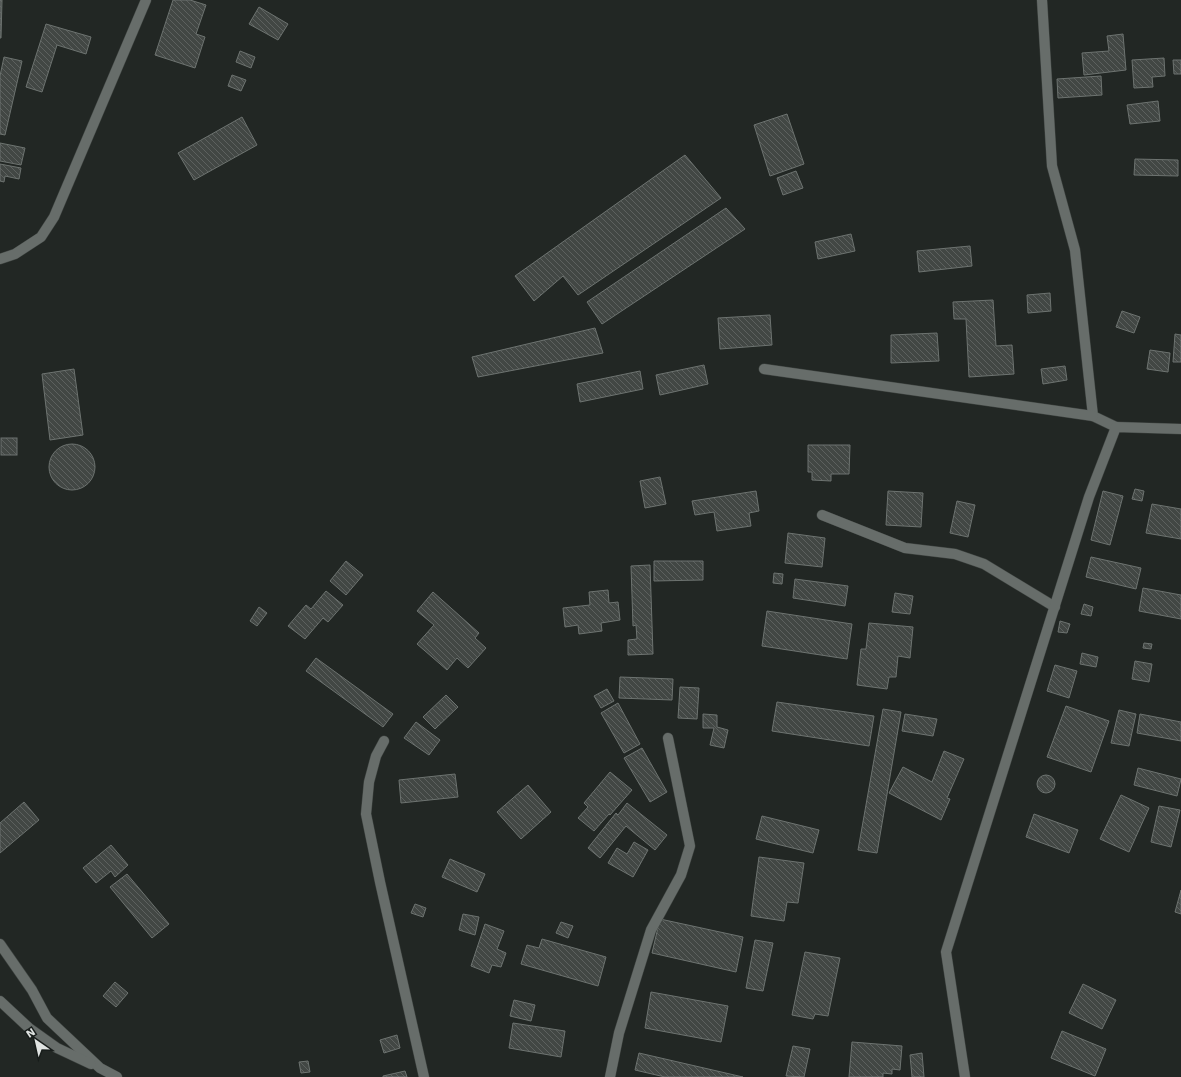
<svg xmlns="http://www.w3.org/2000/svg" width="1181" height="1077" font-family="'Work Sans',sans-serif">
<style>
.building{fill:url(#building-back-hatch);stroke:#6d7370}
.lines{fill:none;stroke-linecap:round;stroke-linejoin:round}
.minor-casing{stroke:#3e4340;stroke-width:11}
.minor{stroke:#676d6a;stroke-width:10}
</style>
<defs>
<pattern id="building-back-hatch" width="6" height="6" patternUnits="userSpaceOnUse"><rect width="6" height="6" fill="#424744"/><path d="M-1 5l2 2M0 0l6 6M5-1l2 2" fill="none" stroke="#5d615f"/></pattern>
</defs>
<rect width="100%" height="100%" fill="#222724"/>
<g class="building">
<polygon points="0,0 2,0 1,38 0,38"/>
<polygon points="173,0 190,0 206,5 196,34 205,37 195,68 155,55"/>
<polygon points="259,7 288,24 278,40 249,24"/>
<polygon points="46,24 91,37 86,54 57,45 42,92 26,87"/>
<polygon points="1123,34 1126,70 1084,75 1082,53 1109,51 1107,36"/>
<polygon points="240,51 255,57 251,68 236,62"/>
<polygon points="4,57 22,61 5,135 0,134 0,76"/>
<polygon points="1164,58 1165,76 1152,77 1153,87 1134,88 1132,60"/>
<polygon points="1173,60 1181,60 1181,74 1174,74"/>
<polygon points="232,75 246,80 241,91 228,86"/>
<polygon points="1101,76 1102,95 1058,98 1057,79"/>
<polygon points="1158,101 1160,121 1130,124 1127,105"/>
<polygon points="787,114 804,164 770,176 754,125"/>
<polygon points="242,117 257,145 194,180 178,153"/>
<polygon points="0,143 25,148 21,165 0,161"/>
<polygon points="685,155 721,198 578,295 563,276 534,301 515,276"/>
<polygon points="1135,159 1178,160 1178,176 1134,175"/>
<polygon points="0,164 21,168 19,179 5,176 4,182 0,181"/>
<polygon points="796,171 803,188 783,195 777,178"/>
<polygon points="726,208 745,229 602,324 587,302"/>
<polygon points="851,234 855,251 818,259 815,242"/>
<polygon points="970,246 972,266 919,272 917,251"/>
<polygon points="1050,293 1051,311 1028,313 1027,295"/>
<polygon points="993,300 996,346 1012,345 1014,374 969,377 966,319 954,319 953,302"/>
<polygon points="1122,311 1140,317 1134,333 1116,327"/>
<polygon points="770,315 772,345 720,349 718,318"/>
<polygon points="595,328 603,353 478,377 472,357"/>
<polygon points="937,333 939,361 891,363 891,335"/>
<polygon points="1175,334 1181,335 1181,362 1173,362"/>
<polygon points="1150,350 1170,353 1168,372 1147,369"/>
<polygon points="704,365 708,384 660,395 656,375"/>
<polygon points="1065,366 1067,380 1043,384 1041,369"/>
<polygon points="74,369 83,435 50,440 42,374"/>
<polygon points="640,371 643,389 580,402 577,384"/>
<rect x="1" y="438" width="16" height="17"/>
<circle cx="72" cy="467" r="23"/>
<polygon points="808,445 850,445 849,474 831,474 831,481 812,480 812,472 808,472"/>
<polygon points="660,477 666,504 645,508 640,481"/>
<polygon points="1135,489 1144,491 1142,501 1132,499"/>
<polygon points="756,491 759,511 749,513 751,526 717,531 714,512 695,515 692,501"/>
<polygon points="888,491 923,493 921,527 886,525"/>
<polygon points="1103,491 1123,496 1110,545 1091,540"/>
<polygon points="957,501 975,505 968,537 950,533"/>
<polygon points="1152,504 1181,509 1181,539 1146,533"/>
<polygon points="788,533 825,538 822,567 785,563"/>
<polygon points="1091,557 1141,568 1136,589 1086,577"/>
<polygon points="346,561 363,575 346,595 330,581"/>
<polygon points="654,561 703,561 703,580 654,581"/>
<polygon points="650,565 653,654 628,655 628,640 637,639 636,625 633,626 631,566"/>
<polygon points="774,573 783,574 782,584 773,583"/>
<polygon points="795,579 848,586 845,606 793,598"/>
<polygon points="1143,588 1181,595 1181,619 1139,611"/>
<polygon points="608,590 609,603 618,602 620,620 601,623 602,631 579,634 578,625 565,627 563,608 590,605 589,592"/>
<polygon points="326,591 343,605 328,622 323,618 305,639 288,626 306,605 311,609"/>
<polygon points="433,592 479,633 475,638 486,648 468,668 457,658 447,670 417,644 434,625 417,611"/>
<polygon points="895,593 913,596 910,614 892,612"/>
<polygon points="1084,604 1093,607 1091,616 1081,614"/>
<polygon points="259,607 267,613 257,626 250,621"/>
<polygon points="767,611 852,624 847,659 762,646"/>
<polygon points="1060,621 1070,624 1067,633 1058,632"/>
<polygon points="869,623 913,627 910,658 898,656 896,677 889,677 887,689 857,685 861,649 866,649"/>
<polygon points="1144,643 1152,644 1151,649 1143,648"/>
<polygon points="1082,653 1098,657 1096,667 1080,664"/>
<polygon points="316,658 393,714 383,727 306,671"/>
<polygon points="1135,661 1152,664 1149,682 1132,679"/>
<polygon points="1055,665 1077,671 1069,698 1047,691"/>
<polygon points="620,677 673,679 672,700 619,698"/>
<polygon points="680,687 699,688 697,719 678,718"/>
<polygon points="607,689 614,701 601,708 594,696"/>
<polygon points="446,695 458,707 435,729 423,717"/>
<polygon points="777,702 874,716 869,746 772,731"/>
<polygon points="618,703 640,744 624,753 601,713"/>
<polygon points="1066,706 1109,721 1091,772 1047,757"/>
<polygon points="883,709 901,712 877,853 858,850"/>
<polygon points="1119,710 1136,714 1129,746 1111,743"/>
<polygon points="703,714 717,715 717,727 728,730 724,748 710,745 714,728 703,728"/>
<polygon points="905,714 937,719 933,736 902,731"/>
<polygon points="1140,714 1181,722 1181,741 1137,733"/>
<polygon points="416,722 440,740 429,755 404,738"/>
<polygon points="642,748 667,792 650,802 624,758"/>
<polygon points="944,751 964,759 947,798 950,799 941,820 889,793 903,767 932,782"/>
<polygon points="1138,768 1181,779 1177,796 1134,785"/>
<polygon points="610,772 632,790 610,815 609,814 594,831 578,818 588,807 584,803"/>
<polygon points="455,774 458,797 401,803 399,780"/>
<circle cx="1046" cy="784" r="9"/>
<polygon points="528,785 551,812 521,839 497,812"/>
<polygon points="1121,795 1149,808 1129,852 1100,839"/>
<polygon points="24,802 39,820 0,853 0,823"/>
<polygon points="627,803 667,835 655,850 626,826 600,858 588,848 616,813 618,815"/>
<polygon points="1159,806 1180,810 1171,847 1151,842"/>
<polygon points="1034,814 1078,830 1069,853 1026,837"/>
<polygon points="762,816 819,830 813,853 756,839"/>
<polygon points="634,842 648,850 633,877 608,863 617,848 627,854"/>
<polygon points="111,845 128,865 115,877 111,871 96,883 83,868"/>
<polygon points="759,857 804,863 798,903 787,902 784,921 751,916"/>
<polygon points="450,859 485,874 477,892 442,877"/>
<polygon points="127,874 169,924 152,938 110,887"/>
<polygon points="1181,890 1181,914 1175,912"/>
<polygon points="415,904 426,908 423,917 411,913"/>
<polygon points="463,914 479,917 475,935 459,930"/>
<polygon points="660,919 743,937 736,972 652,953"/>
<polygon points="561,922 573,926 568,938 556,933"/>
<polygon points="485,924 504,931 497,949 506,953 501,967 492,965 489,973 471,966"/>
<polygon points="542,939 606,957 598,986 521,964 527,945 539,948"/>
<polygon points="755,940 773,943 763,991 746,988"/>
<polygon points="805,952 840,958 828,1016 815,1014 813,1019 792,1015"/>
<polygon points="115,982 128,993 116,1007 103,996"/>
<polygon points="1083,984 1116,1000 1102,1029 1069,1013"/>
<polygon points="651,992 728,1006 721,1042 645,1028"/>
<polygon points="514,1000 535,1005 531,1021 510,1016"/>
<polygon points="513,1023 565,1031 561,1057 509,1048"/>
<polygon points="1062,1031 1106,1049 1095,1076 1051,1058"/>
<polygon points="397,1035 400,1048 384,1053 380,1040"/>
<polygon points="852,1042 902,1046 900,1070 892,1069 892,1074 883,1073 883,1077 849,1077"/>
<polygon points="793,1046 810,1049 804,1077 786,1076"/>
<polygon points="639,1053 743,1077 665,1077 635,1070"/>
<polygon points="922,1053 924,1077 912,1077 910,1055"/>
<polygon points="308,1061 310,1072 301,1073 299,1062"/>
<polygon points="405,1071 407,1077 383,1077 383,1076"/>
</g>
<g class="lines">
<defs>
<g id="minor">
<polyline points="1042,0 1052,166 1075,250 1093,416 1116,427"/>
<polyline points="0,259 15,254 41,237 54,217 146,0"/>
<polyline points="764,369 1093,416"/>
<polyline points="822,515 905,548 955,554 984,564 1055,607"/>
<polyline points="384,741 376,756 369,782 366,814 380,882 424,1077"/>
<polyline points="0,944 32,990 47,1018 100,1068 117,1077"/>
<polyline points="0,1001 29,1028 57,1048 91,1064"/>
<polyline points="610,1077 619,1033 651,930 681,875 690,846 668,738"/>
<polyline points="965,1077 946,952 1089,497 1116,427 1181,429"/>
</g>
</defs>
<use href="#minor" class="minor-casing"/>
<use href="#minor" class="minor"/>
</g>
<g transform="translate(36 1041) rotate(326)" stroke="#181d1b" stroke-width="3" paint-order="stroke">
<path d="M0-3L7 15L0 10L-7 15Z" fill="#e0e4e2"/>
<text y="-6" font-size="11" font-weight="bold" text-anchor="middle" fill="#e0e4e2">N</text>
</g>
</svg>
